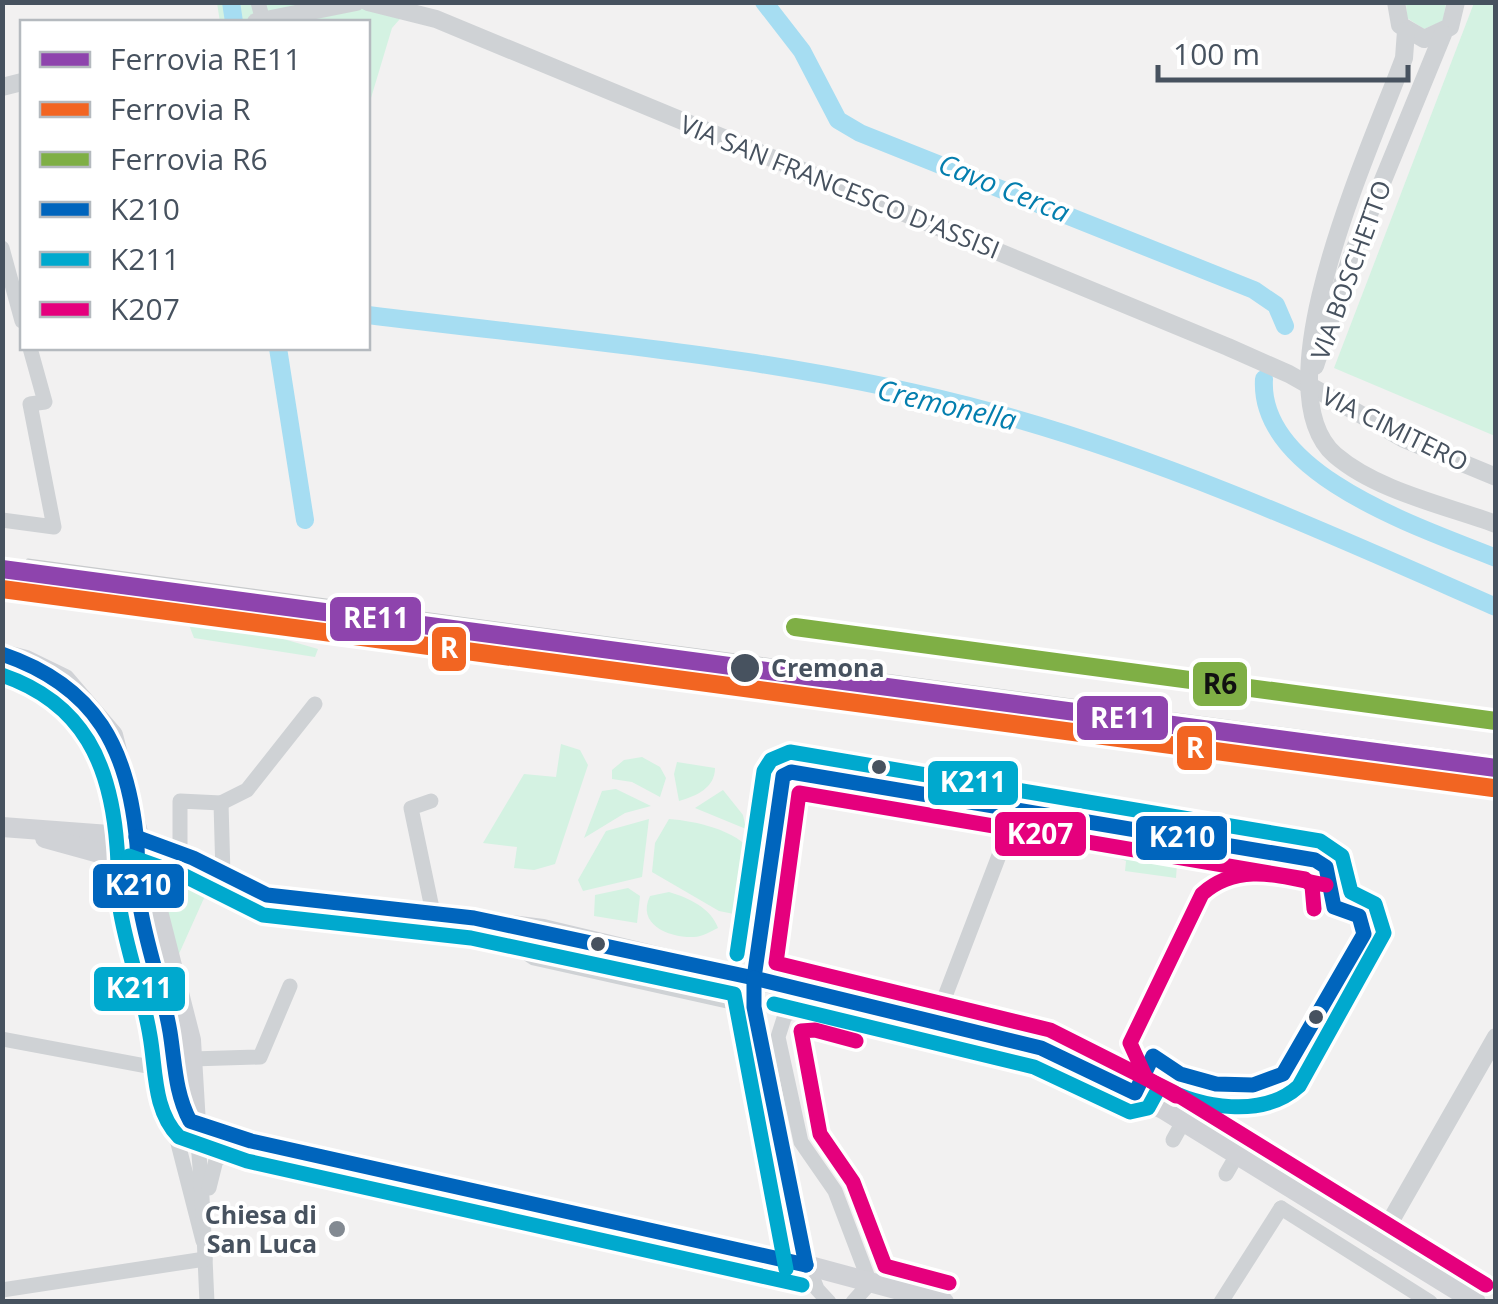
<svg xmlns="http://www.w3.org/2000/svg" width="1498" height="1304" font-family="'Open Sans',sans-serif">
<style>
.green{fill:#d4f2e2}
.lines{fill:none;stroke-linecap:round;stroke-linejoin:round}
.canal{stroke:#a6ddf2;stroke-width:18}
.minor{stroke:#cfd2d5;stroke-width:15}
.tertiary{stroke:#cfd2d5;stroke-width:18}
.secondary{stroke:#d0d2d6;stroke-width:20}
.rail{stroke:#c8cacc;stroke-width:5}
.bus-1-casing{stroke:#fff;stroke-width:22}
.bus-2-casing{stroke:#fff;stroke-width:22}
.bus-3-casing{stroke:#fff;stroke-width:22}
.bus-1{stroke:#0065bd;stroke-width:15}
.bus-2{stroke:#00a9ce;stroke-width:15}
.bus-3{stroke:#e5007d;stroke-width:15}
.rail-1-casing{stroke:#fff;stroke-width:25}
.rail-2-casing{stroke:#fff;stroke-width:25}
.rail-3-casing{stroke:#fff;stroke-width:25}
.rail-1{stroke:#8e44ad;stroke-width:18}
.rail-2{stroke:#f26522;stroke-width:18}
.rail-3{stroke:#7faf45;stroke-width:18}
.stop-dot{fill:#47525f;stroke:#fff;stroke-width:4}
.poi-dot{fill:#838a92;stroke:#fff;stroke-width:4}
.labels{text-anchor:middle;stroke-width:8;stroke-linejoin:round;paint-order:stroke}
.street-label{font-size:25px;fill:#47525f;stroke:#fff}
.stop-label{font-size:25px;font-weight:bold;fill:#47525f;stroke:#fff;text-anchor:start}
.poi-label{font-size:25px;font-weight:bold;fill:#47525f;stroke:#fff;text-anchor:end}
.water-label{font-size:28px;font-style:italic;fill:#037eae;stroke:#fff}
.line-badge{stroke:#fff;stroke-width:4}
.badge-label{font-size:28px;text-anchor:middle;font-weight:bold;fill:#fff}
.pale-badge-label{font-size:28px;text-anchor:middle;font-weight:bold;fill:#111}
</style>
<rect width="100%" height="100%" fill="#f2f1f1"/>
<g class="green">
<polygon points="217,3 414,3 392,28 368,108 368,22 220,22"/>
<polygon points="1406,3 1446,3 1443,21 1424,29 1407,18"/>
<polygon points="1474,3 1495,3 1495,436 1334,368"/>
<polygon points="193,613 318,649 315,657 194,638 189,625"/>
<polygon points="561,744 580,750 588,765 555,864 534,870 514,868 517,847 483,843 524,774 556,777"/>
<polygon points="642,757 660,767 666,778 660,797 632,782 612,779 612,770 624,760"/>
<path d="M 677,762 L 715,768 C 715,788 696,796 679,801 L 674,774 Z"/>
<polygon points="616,789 651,806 625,813 584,838 602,791"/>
<polygon points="723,790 743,815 746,829 695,808"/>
<polygon points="649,819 642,877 583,891 578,880 606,831"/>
<path d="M 669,819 C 696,821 736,830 752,852 L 734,914 L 719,911 L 652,872 L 655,843 Z"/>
<polygon points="1030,825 1100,842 1114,854 1177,864 1176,878 1125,871 1126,861 1088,847 1016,846 1022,830"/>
<polygon points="161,874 209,887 178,956 155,880"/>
<polygon points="628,888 640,896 637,923 594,916 595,895"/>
<path d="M 669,892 C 689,898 711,908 718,928 C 711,931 702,937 694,937 C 670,938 636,925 650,896 Z"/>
</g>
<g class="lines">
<g class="canal">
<polyline points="231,2 234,22"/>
<polyline points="764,2 802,51 838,120 860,133 1254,290 1276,305 1285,326"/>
<path d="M 368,315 C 576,341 792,357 995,413 C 1168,460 1332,535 1496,607"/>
<polyline points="278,348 305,520"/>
<path d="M 1264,379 C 1258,476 1425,529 1496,558"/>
</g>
<g class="minor">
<polyline points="258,2 263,21"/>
<polyline points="2,248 22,321"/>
<polyline points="2,520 54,527 30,404 45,402 30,348"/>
<polyline points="431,801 411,808 433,913"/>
<polyline points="221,803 247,790 315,704"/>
<polyline points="180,853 180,801 221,803 223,875"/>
<polyline points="484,925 534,958 754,1007"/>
<polyline points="2,1039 173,1071 173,1124 203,1241"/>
<polyline points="192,1059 260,1057 290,986"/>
<path d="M 196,1124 C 203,1184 204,1242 207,1302"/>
<polyline points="1173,1140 1183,1122"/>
<polyline points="1226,1174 1237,1155"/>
<polyline points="209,1188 216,1160 251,1141"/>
<polyline points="1281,1208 1430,1302"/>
<polyline points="2,1290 205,1259"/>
<polyline points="829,1302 817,1289 799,1242 754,1007 754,978 780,784 791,772 1018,806 929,1038"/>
<polyline points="853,1302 870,1283 835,1191 801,1142 778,1037 785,1015 803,1008 825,1013 1034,1065 1084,1088 1122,1092"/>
<polyline points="1221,1302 1281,1208"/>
</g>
<g class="tertiary">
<polyline points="368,2 436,19 1228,347 1289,374 1404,439 1496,477"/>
<polyline points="1396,2 1400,25 1424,39 1450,27 1456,2"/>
<polyline points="256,22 356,2"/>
<path d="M 1406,31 L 1404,58 C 1374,140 1258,387 1335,455 C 1377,491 1444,505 1496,524"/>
<polyline points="2,87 22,82"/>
<polyline points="1315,366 1349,263 1443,34"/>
<polyline points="1378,1243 1496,1037"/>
</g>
<g class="secondary">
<polyline points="2,654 26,660 65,679 113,735 191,1040 196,1124"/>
<polyline points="2,827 136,837 193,858 267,895 543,929 1041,1048 1163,1109 1476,1302"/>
<polyline points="136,837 140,905 164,1002 173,1071 190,1121 251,1141 806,1265 944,1302"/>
<polyline points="45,838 114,857 130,853 136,837"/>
<path d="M 142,887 C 166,857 188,876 218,883"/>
</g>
<g class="rail">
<polyline points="28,561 1496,758"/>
<polyline points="873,706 919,712"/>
</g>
<defs>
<g id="bus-1">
<path d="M 2,654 C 96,686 129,749 137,845 C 138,865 137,886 140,906 C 147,949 163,990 170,1032 C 175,1063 175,1093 190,1121 L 251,1141 L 806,1265"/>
<polygon points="791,772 1315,860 1326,867 1334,907 1359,916 1364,934 1283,1074 1253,1085 1216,1084 1180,1074 1153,1056 1135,1093 1041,1048 754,978 783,776"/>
<polyline points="136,837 193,858 267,895 474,918 754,978"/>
<polyline points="754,978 754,1007 806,1265"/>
</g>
<g id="bus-2">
<path d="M 2,675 C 84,703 111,765 117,847 C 119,868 117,888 120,909 C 127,952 143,993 150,1036 C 156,1069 153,1111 179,1137 L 247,1161 L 802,1285"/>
<polyline points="129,856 185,876 263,915 471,938 734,994 786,1269"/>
<path d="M 737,954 L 764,771 L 771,760 L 790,752 L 1320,841 L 1342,856 L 1351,892 L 1375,904 L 1384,933 L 1299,1086 C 1263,1119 1200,1108 1160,1086 L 1148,1108 L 1130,1112 L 1034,1067 L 774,1004"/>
</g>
<g id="bus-3">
<polyline points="1314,909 1312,886 1305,879 799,793 776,963 1050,1030 1173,1092 1486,1285"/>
<polyline points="856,1041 815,1030 801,1031 820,1134 853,1182 885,1266 949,1283"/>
<path d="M 1176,1096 L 1146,1078 L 1130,1043 L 1202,894 C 1239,861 1283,877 1326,885"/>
</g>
</defs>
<use href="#bus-1" class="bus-1-casing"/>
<use href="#bus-2" class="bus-2-casing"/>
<use href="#bus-3" class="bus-3-casing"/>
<use href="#bus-1" class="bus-1"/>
<use href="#bus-2" class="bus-2"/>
<use href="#bus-3" class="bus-3"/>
<defs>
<polyline id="rail-1" points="2,569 1496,768"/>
<polyline id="rail-2" points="2,589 1493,788"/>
<polyline id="rail-3" points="795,627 1496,721"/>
</defs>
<use href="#rail-1" class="rail-1-casing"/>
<use href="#rail-2" class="rail-2-casing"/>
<use href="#rail-3" class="rail-3-casing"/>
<use href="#rail-1" class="rail-1"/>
<use href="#rail-2" class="rail-2"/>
<use href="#rail-3" class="rail-3"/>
</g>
<g class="stop-dot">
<circle cx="745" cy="668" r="16"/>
<circle cx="879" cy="767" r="9"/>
<circle cx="598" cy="944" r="9"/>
<circle cx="1316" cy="1017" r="9"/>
</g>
<circle class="poi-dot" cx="337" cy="1229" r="10"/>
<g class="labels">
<g class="street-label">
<text transform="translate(840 187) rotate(22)" y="9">VIA SAN FRANCESCO D'ASSISI</text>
<text transform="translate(1351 270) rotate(-70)" y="9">VIA BOSCHETTO</text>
<text transform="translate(1395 429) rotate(26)" y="9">VIA CIMITERO</text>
</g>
<g class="stop-label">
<text x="771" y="677">Cremona</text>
</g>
<g class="poi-label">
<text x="317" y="1224">Chiesa di<tspan x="317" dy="29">San Luca</tspan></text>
</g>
<g class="water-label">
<text transform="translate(1004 188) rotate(22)" y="10">Cavo Cerca</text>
<text transform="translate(947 405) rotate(13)" y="10">Cremonella</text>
</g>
</g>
<g class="line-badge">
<rect x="328" y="595" width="95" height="48" rx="10" fill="#8e44ad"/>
<rect x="430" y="625" width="38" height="48" rx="10" fill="#f26522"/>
<rect x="1191" y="660" width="58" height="48" rx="10" fill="#7faf45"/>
<rect x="1075" y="694" width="95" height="48" rx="10" fill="#8e44ad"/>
<rect x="1175" y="724" width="39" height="48" rx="10" fill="#f26522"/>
<rect x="926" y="759" width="94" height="48" rx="10" fill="#00a9ce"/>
<rect x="993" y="810" width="95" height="48" rx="10" fill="#e5007d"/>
<rect x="1134" y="814" width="95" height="48" rx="10" fill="#0065bd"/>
<rect x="91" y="862" width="95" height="48" rx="10" fill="#0065bd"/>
<rect x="92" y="965" width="95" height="48" rx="10" fill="#00a9ce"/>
</g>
<g class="badge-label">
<text x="376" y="628">RE11</text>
<text x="449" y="658">R</text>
<text x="1123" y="728">RE11</text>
<text x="1195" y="758">R</text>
<text x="973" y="792">K211</text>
<text x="1040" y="844">K207</text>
<text x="1182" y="847">K210</text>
<text x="138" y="895">K210</text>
<text x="139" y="998">K211</text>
</g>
<g class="pale-badge-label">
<text x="1220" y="694">R6</text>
</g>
<rect width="1498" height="1304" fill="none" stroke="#47525f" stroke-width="10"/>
<rect x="20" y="20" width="350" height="330" fill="#ffffff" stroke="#b5babf" stroke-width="2.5"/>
<rect x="40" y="52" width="50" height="15" fill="#8e44ad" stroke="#b5babf" stroke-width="2.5"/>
<text x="110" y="70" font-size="30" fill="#47525f">Ferrovia RE11</text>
<rect x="40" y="102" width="50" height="15" fill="#f26522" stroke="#b5babf" stroke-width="2.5"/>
<text x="110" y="120" font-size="30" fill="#47525f">Ferrovia R</text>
<rect x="40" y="152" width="50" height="15" fill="#7faf45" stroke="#b5babf" stroke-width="2.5"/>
<text x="110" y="170" font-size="30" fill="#47525f">Ferrovia R6</text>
<rect x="40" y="202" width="50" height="15" fill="#0065bd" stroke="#b5babf" stroke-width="2.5"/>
<text x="110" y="220" font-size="30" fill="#47525f">K210</text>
<rect x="40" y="252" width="50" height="15" fill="#00a9ce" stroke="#b5babf" stroke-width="2.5"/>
<text x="110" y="270" font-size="30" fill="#47525f">K211</text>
<rect x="40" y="302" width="50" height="15" fill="#e5007d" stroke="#b5babf" stroke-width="2.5"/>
<text x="110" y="320" font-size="30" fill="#47525f">K207</text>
<path d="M1158 65v15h250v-15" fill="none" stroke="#47525f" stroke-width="5"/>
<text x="1173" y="65" font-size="30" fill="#47525f" stroke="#ffffff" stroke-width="8" paint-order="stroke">100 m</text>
</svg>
